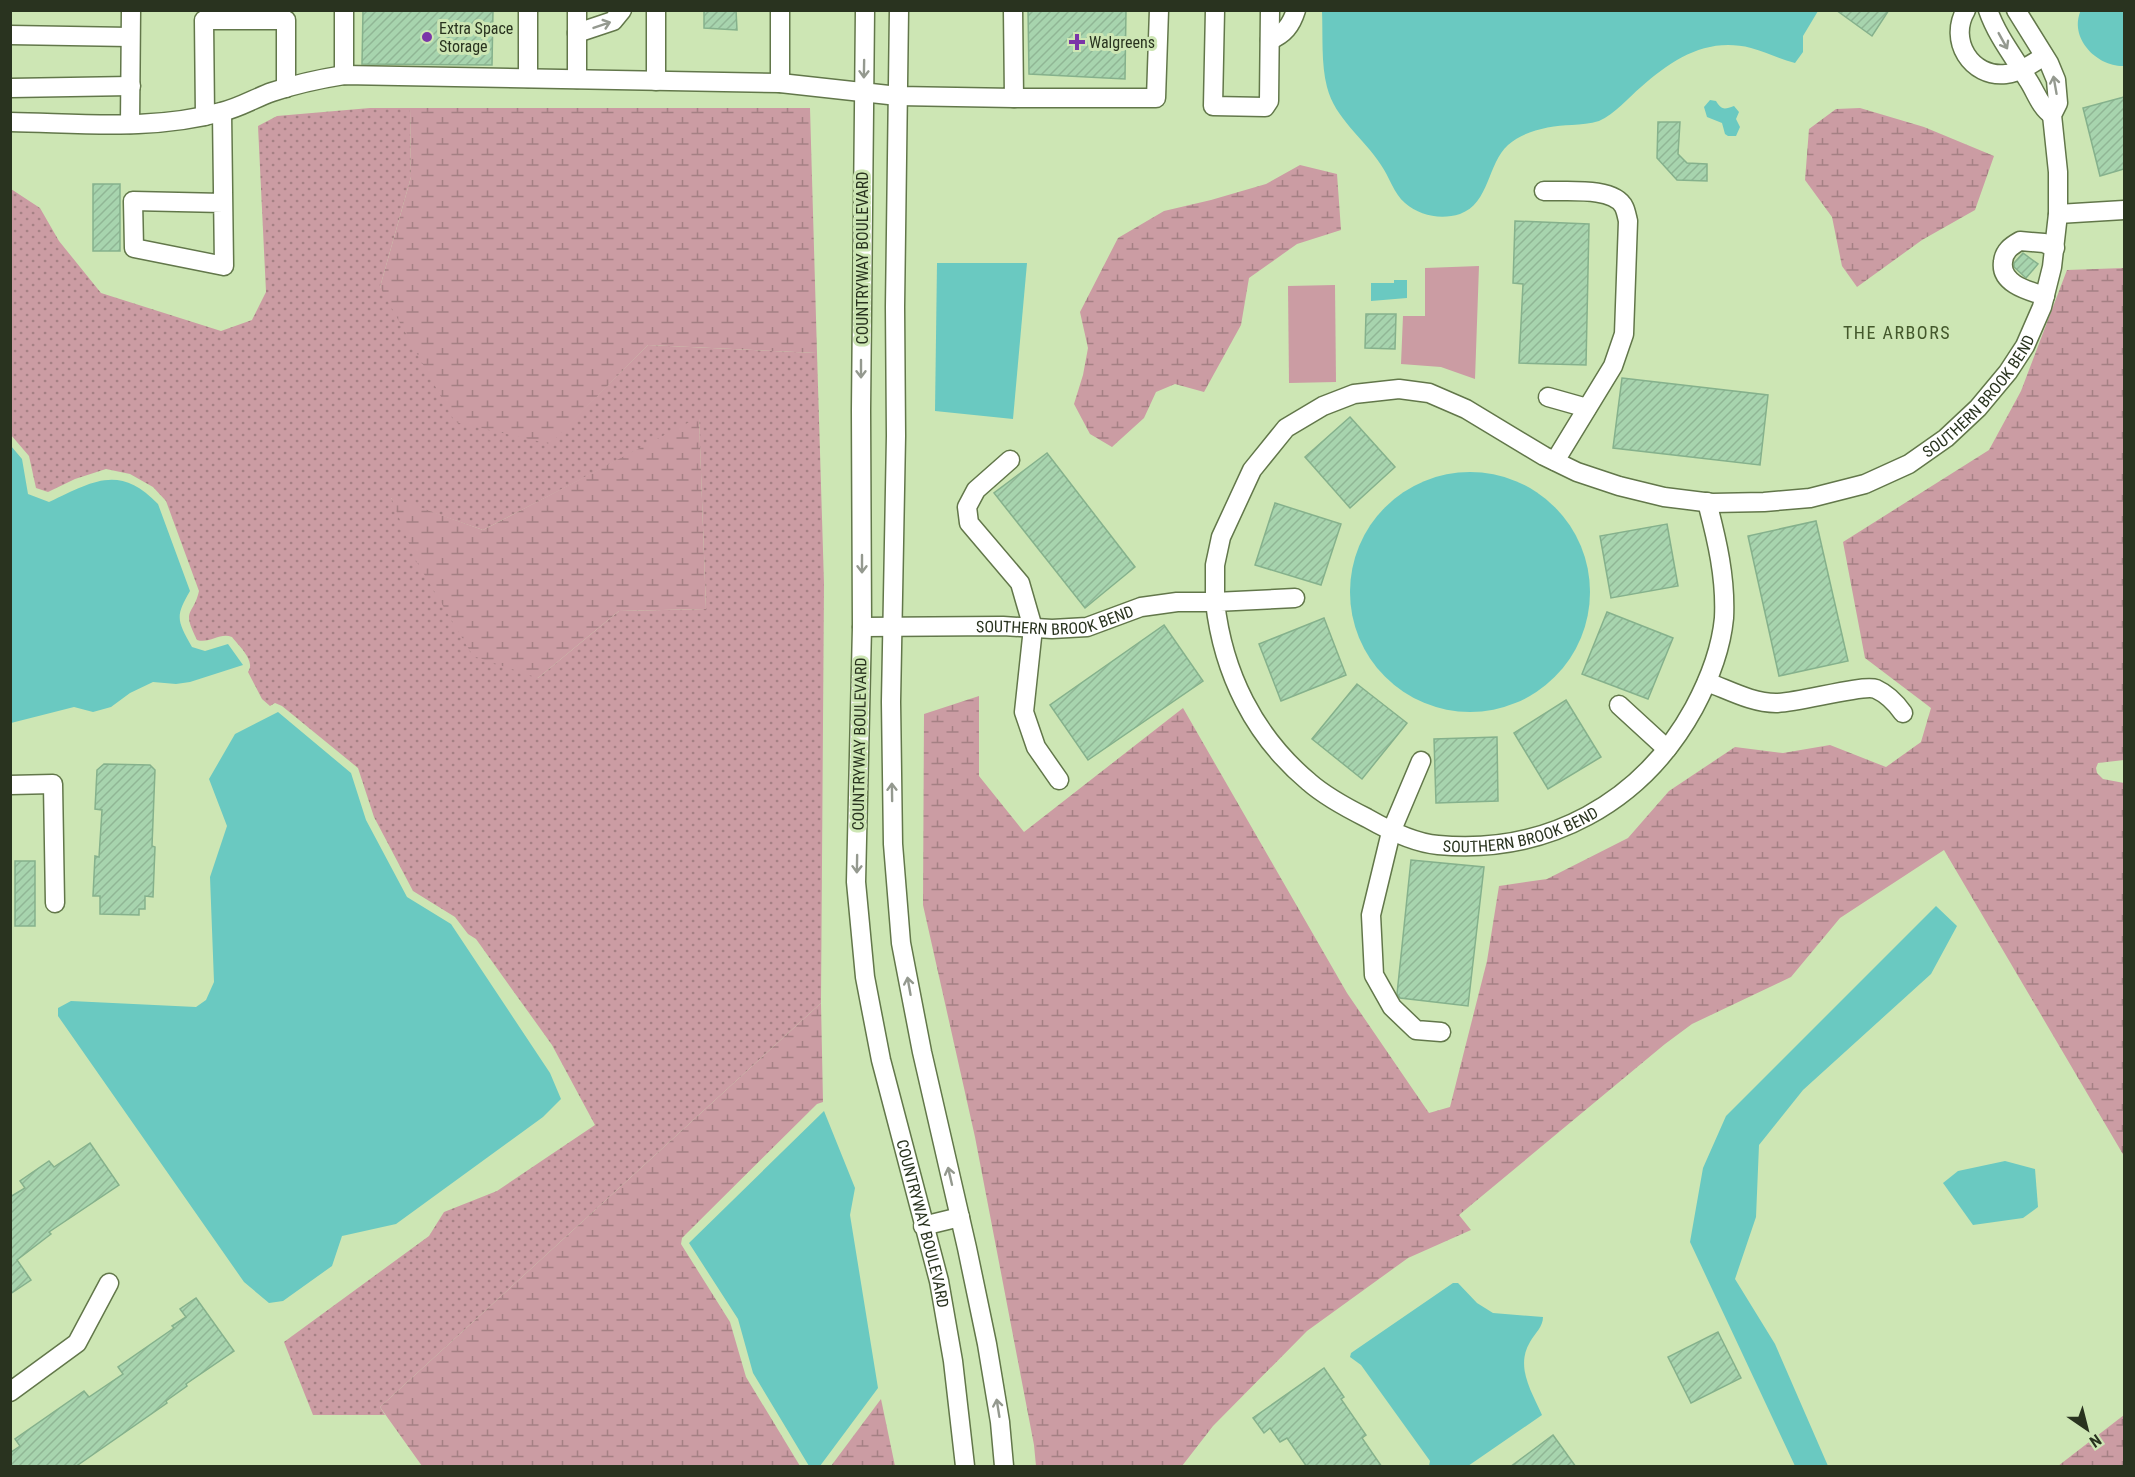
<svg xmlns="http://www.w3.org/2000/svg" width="2135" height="1477" font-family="'Roboto Condensed',sans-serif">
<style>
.grass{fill:url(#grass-dots);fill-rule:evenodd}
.wetland{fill:url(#wetland-marsh)}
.park{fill:#cb9ca3}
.water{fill:#6ac9c1}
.building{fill:url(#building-hatch);stroke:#85b18c;stroke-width:1.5}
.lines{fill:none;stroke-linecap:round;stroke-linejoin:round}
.minor-casing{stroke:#62774a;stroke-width:21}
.minor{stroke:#fff;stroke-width:18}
.oneway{stroke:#94998f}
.poi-dot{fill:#7b35a8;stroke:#cde6b4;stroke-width:2}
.labels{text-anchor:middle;stroke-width:6;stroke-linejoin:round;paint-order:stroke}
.poi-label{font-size:16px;fill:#29331f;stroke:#cde6b4;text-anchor:start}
.street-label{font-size:16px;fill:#29331f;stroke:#cde6b4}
.neighbourhood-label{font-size:18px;letter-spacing:1.5px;fill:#44582c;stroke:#cde6b4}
</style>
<defs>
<pattern id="grass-dots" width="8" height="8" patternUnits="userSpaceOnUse" patternTransform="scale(1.5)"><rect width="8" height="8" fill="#cb9ca3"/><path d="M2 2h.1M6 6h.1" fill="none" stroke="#a58084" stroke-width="1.8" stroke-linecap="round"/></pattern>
<pattern id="wetland-marsh" width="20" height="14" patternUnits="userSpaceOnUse" patternTransform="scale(1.5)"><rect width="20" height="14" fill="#cb9ca3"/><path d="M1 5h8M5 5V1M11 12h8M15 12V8" fill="none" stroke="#a58084"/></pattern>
<pattern id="building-hatch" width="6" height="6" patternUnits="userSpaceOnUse" patternTransform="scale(1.5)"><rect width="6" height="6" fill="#a7d4ae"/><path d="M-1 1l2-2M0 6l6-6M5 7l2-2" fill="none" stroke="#90b695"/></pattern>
</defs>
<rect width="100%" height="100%" fill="#cde6b4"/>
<path class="grass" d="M 370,108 L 410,108 L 411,177 L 380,287 L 550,443 L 648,345 L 817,353 L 824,584 L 821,1003 L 380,1407 L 385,1415 L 313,1415 L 284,1342 L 429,1236 L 444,1212 L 497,1191 L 595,1125 L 552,1045 L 476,939 L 468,934 L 455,917 L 413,891 L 374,817 L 358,768 L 282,706 L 275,703 L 270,706 L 262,699 L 248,672 C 256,661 239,646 232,637 C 220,632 210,644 197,640 C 181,608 193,617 199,591 L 166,501 L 153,487 L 130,474 L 106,469 L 75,479 L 48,492 L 36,488 L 29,456 L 11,435 L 11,189 L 40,208 L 59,241 L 101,293 L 221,331 L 252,320 L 266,292 L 258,126 L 277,116 ZM 699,418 L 706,609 L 619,611 L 538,678 L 391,498 L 483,530 Z"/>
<g class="wetland">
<polygon points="410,108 810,108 817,353 648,345 550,444 455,422 380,287 411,177"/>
<polygon points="1860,108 1924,127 1994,156 1975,210 1922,240 1857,287 1842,266 1832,217 1805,180 1809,129 1836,109"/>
<polygon points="1300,165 1337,174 1341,230 1297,244 1249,278 1241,325 1204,392 1175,384 1156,392 1144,418 1112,447 1090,434 1074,404 1083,375 1088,348 1080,312 1118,238 1164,211 1211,200 1266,184"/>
<polygon points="2124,268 2124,760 2098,763 2096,768 2097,773 2103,779 2124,783 2124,1156 1944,850 1840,918 1791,977 1692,1024 1665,1044 1459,1215 1471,1230 1408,1258 1307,1331 1213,1426 1182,1466 1036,1466 1034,1445 975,1137 923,905 924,714 979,696 979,776 1024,832 1183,708 1347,993 1429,1113 1450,1107 1487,961 1499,886 1547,879 1628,838 1669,791 1735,747 1783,753 1830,745 1886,767 1921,742 1931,708 1865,658 1843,542 1989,450 2021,391 2067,270"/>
<polygon points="699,417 706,609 619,611 538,678 473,656 415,559 391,497 483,530"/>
<polygon points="821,1003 823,1102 817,1104 682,1238 681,1244 730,1322 746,1377 800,1466 422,1466 380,1407"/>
<polygon points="881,1399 895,1466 831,1466"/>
<polygon points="2124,1415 2124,1466 2058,1466"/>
</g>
<g class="park">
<polygon points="1479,266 1475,379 1441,367 1401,364 1403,316 1425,316 1425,268"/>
<polygon points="1335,285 1336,382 1289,383 1288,286"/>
</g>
<g class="water">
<path d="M 2081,10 L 2124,11 L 2124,66 C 2097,67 2068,38 2081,10 Z"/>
<path d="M 1322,11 L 1322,10 L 1818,11 L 1803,36 L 1803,52 L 1795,63 C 1780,59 1766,52 1751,48 C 1707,37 1673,59 1641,87 C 1628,98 1615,114 1599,121 C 1590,124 1581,124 1572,125 C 1550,126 1525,130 1508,145 C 1487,164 1490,203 1460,214 C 1441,220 1420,216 1405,203 C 1394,194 1389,176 1381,165 C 1364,138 1335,119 1327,87 C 1321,64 1323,35 1322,11 Z"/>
<path d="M 1710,100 L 1716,101 C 1722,111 1725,109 1734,106 L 1739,112 L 1736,119 L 1740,127 L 1736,136 L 1728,136 L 1725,134 L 1722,123 L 1707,117 L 1704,107 Z"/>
<polygon points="937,263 1027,263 1013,419 935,411"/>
<polygon points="1394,280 1407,280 1407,298 1371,301 1371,283 1394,283"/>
<path d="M 11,446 L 22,459 L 28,494 L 49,502 C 92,482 119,463 158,504 L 190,591 C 175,617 177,620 192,647 L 205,651 L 228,644 L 243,665 L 190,682 L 176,684 L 153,682 L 130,693 L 111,707 L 93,712 L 74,707 L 11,723 Z"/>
<circle cx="1470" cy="592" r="120"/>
<polygon points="278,712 351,773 366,820 407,897 451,924 550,1073 561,1099 543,1117 396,1224 342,1236 332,1266 283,1301 269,1303 244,1282 58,1016 58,1008 71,1001 196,1007 206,1000 214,982 210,877 227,826 209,779 235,734"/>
<polygon points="1936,906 1957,926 1931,974 1803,1090 1759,1145 1756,1217 1735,1279 1775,1344 1828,1466 1795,1466 1690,1242 1703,1168 1726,1116"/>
<polygon points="824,1111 855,1188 850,1215 878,1388 820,1466 809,1466 753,1373 738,1319 689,1243"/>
<polygon points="2005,1161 2035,1169 2038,1207 2023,1218 1973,1225 1943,1183 1958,1171"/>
<path d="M 1453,1283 L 1458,1283 L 1477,1303 L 1493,1313 L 1543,1317 C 1543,1327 1535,1333 1530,1342 C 1515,1367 1532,1392 1542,1415 L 1468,1466 L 1429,1466 L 1430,1461 L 1361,1365 L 1350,1357 L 1351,1353 Z"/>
</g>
<g class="building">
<polygon points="363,10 493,10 492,65 362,64"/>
<polygon points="704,10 736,10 737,30 704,28"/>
<polygon points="1028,10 1126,10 1125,79 1029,74"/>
<polygon points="1836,10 1889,10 1872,36"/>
<polygon points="2124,97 2124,169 2100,176 2083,108"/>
<polygon points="1658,122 1680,122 1678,154 1687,163 1707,164 1707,181 1677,180 1657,158"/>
<rect x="93" y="184" width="27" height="67"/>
<polygon points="1515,221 1589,224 1586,365 1519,363 1523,284 1513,283"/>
<polygon points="2023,253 2038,264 2026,278 2014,267 2014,263"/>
<polygon points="1366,314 1396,314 1395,349 1365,348"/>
<polygon points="1622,378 1768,395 1760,465 1613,448"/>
<polygon points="1350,417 1395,467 1350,508 1305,457"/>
<polygon points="1047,453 1135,567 1085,608 994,493"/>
<polygon points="1275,503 1341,524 1321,585 1255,565"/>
<polygon points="1816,521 1848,661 1779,676 1748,536"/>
<polygon points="1667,524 1678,586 1611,598 1600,536"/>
<polygon points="1607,612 1673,638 1648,699 1582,674"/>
<polygon points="1324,618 1346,675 1281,701 1259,644"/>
<polygon points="1164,625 1203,681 1088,760 1050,705"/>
<polygon points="1357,684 1407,723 1362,779 1312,739"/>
<polygon points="1566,700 1601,757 1548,789 1514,733"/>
<polygon points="1497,737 1498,801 1436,803 1434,739"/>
<polygon points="104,764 150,765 155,770 152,846 155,847 153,897 145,896 145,909 139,909 139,915 100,914 100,896 93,896 95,856 99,857 102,810 95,809 97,770"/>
<polygon points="1411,860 1484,867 1468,1006 1400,998 1397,994"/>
<rect x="15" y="861" width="20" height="65"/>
<polygon points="90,1143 119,1185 49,1232 51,1234 17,1260 31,1280 10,1294 10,1197 25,1188 20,1181 49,1161 54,1167"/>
<polygon points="196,1298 234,1351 186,1384 187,1386 166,1401 167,1403 75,1467 10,1467 10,1453 20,1446 15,1439 84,1391 89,1397 123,1374 118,1367 174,1328 172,1326 186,1317 180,1309"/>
<polygon points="1718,1332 1741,1378 1691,1403 1668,1357"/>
<polygon points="1324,1368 1344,1397 1341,1399 1366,1435 1362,1438 1382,1467 1307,1467 1287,1438 1280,1442 1270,1428 1264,1433 1253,1418"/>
<polygon points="1553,1435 1576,1467 1510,1467"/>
</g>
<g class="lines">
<defs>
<g id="minor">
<polyline points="528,10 528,78"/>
<path id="s1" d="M 865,10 L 861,410 L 862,627 L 856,882 L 865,977 L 881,1060 L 939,1281 L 953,1361 L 965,1466"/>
<polyline points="899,10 895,307 896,436 891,702 893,844 901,943 922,1052 967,1248 987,1344 1000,1422 1004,1466"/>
<polyline points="1215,10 1213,106 1265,107 1269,101 1270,10"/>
<path d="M 1966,10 C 1948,40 1971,78 2006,74 C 2019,73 2034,63 2044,56"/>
<path d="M 1988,10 C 1997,36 2014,57 2028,80 C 2036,92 2040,107 2052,115"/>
<polyline points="577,33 613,21 622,10"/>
<polyline points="10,35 130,37"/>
<path d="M 1270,40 C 1284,34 1291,26 1296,10"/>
<polyline points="344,75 344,10"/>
<polyline points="577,79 577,10"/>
<polyline points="656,81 656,10"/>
<polyline points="780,83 780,10"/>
<polyline points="10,88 131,86"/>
<polyline points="1014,98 1156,98 1159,10"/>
<polyline points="222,112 224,266 134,248 133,201 223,203"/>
<polyline points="205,116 204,20 286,20 286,88"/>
<path d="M 10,122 C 80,123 153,131 221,112 C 239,108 255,98 272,92 C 296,84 319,79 344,75 L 780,83 L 898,96 L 1014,98 L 1013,10"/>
<polyline points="130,124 131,10"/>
<path d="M 1544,191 C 1564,192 1614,186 1624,207 C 1626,211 1627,217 1628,221 L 1624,334 L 1613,366 L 1555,461"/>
<polyline points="2058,214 2124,210"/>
<path d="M 2045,296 C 2029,291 2000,284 2003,262 C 2004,251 2011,246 2020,241 L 2044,243 L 2055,248"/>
<polyline points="1548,397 1587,408"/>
<polyline points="1010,460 976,490 967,507 969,523 1020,583 1033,628 1024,712 1036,747 1059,780"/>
<path id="s2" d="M 1295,598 L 1215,602 C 1223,673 1254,736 1309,782 C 1326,797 1347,808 1367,818 C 1388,830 1414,843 1438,845 C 1547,855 1642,803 1694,708 C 1709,680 1721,650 1724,618 C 1726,578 1717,540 1707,502"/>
<path id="s3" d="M 862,627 L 1003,626 L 1052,629 L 1087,627 L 1141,607 L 1177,602 L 1215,602 L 1215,565 L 1221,537 L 1252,470 L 1286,428 L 1323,406 L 1354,394 L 1399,389 L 1429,393 L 1466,409 L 1544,456 L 1577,472 L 1619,486 L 1664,497 L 1712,503 L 1764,502 L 1810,498 L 1865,484 L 1909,464 L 1946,438 L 1978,408 L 2008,372 L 2025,346 L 2042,307 L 2052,267 L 2058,214 L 2058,172 L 2052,115 L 2058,103 L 2056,80 L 2049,63 L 2016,10"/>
<path d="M 1707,682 C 1729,690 1752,703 1776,703 C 1798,703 1863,684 1876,689 C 1887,694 1896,703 1903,713"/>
<polyline points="1619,705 1667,749"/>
<polyline points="1421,761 1391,832 1371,915 1374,975 1392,1007 1416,1030 1441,1032"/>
<polyline points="10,785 53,784 55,903"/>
<polyline points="923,1226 960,1217"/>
<polyline points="10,1392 77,1343 109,1283"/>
</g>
</defs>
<use href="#minor" class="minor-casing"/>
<use href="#minor" class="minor"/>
</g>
<defs><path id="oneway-shaft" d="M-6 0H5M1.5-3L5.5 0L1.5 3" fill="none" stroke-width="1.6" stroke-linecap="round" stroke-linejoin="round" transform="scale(1.5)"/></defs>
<g class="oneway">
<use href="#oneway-shaft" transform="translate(602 25) rotate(-19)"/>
<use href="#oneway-shaft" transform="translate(2003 41) rotate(61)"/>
<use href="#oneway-shaft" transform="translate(864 69) rotate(91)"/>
<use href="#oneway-shaft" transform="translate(2055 85) rotate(-100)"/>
<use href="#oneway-shaft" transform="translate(861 369) rotate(90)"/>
<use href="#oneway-shaft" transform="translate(862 564) rotate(90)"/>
<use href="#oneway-shaft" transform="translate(892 792) rotate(-91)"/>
<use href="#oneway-shaft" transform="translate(857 864) rotate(91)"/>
<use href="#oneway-shaft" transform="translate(909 986) rotate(-100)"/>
<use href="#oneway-shaft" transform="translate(950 1176) rotate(-103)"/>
<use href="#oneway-shaft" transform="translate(998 1408) rotate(-99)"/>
</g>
<g class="poi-dot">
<circle cx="427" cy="37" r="6"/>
<path d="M1074 33h6v6h6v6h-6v6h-6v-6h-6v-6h6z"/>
</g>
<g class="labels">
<g class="poi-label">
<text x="439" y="34">Extra Space<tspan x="439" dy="18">Storage</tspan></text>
<text x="1089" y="48">Walgreens</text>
</g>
<g class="street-label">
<text transform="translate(862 258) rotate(-90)" y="6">COUNTRYWAY BOULEVARD</text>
<text dy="6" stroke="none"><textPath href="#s3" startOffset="1311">SOUTHERN BROOK BEND</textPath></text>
<text dy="6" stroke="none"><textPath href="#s3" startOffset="194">SOUTHERN BROOK BEND</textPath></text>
<text transform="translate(859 744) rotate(-89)" y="6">COUNTRYWAY BOULEVARD</text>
<text dy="6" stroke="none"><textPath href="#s2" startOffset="518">SOUTHERN BROOK BEND</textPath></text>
<text dy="6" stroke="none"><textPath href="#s1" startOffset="1221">COUNTRYWAY BOULEVARD</textPath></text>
</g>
<g class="neighbourhood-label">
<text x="1897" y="339">THE ARBORS</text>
</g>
</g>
<rect width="2135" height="1477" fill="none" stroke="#29331f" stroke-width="24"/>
<g transform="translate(2087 1429) rotate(145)" stroke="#cde6b4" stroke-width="4.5" paint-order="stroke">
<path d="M0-4.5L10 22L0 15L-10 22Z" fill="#29331f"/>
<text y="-9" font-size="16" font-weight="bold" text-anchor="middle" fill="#29331f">N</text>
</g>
</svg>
